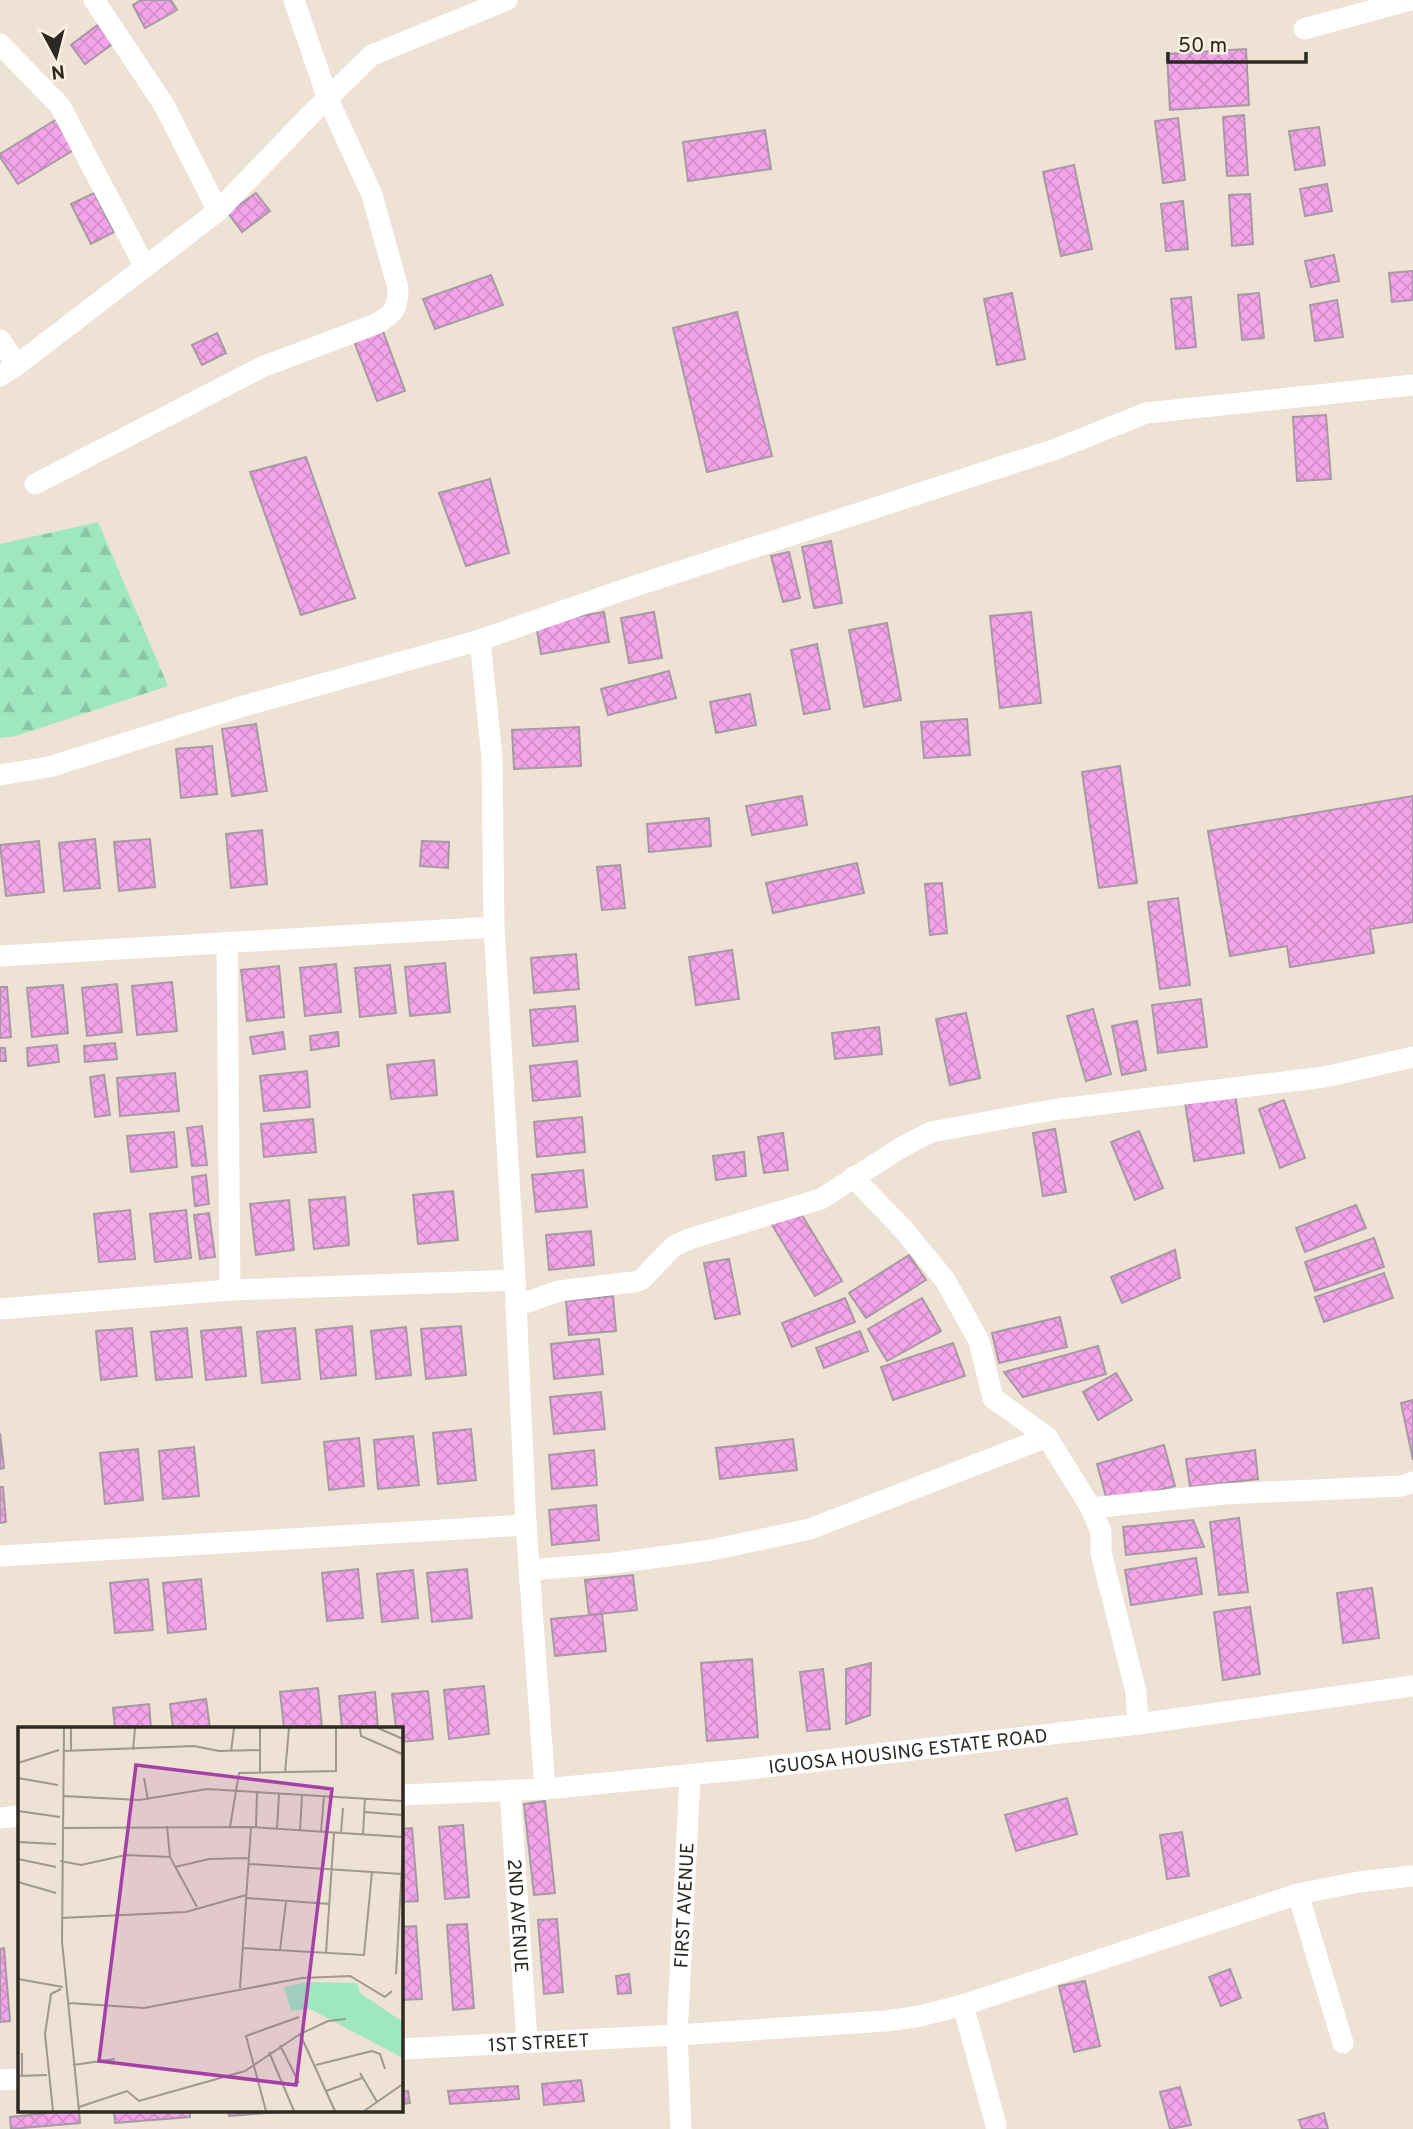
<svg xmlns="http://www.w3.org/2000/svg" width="1413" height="2129" font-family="Overpass,sans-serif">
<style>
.forest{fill:url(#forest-firs)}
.building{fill:url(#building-cross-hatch);stroke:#a799a4;stroke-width:2}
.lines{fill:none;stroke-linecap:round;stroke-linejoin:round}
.minor{stroke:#fff;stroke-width:21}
.labels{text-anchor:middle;stroke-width:6;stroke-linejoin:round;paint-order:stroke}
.street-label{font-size:19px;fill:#2c2822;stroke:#fbf0e1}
.inset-road{fill:none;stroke:#a0988c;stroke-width:2}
.view{fill:#a541a6;fill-opacity:0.15;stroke:#a541a6;stroke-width:3.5}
.inset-edge{fill:none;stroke:#2c2822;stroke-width:3.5}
</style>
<defs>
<pattern id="forest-firs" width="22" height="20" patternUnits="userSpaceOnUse" patternTransform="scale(1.75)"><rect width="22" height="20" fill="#9fe7c0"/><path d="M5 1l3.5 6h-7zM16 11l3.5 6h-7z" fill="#89c6a5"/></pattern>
<pattern id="building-cross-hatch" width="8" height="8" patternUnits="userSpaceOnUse" patternTransform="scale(1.75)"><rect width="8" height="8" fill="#f4a5e9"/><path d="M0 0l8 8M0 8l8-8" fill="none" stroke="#d18ec8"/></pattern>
</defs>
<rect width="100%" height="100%" fill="#ede2d3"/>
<polygon class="forest" points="98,522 168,686 16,736 0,738 0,544"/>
<g class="building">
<polygon points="141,0 171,0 177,10 145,28 133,5"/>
<polygon points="103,21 118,40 85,64 71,45"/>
<polygon points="1246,49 1249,105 1170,110 1167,54"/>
<polygon points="1244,115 1248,175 1227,176 1223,117"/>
<polygon points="1178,118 1185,180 1163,183 1155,121"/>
<polygon points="57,119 77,148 18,184 0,157 0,154"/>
<polygon points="1319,127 1325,165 1295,170 1289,131"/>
<polygon points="765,130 771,169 688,181 683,142"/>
<polygon points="1074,165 1092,249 1061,256 1043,172"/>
<polygon points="1327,184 1332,211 1305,216 1300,189"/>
<polygon points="94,193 114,232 91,244 71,204"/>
<polygon points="256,193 270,211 242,232 228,213"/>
<polygon points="1250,194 1253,244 1232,246 1229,195"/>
<polygon points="1183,201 1188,249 1166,251 1161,204"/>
<polygon points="1334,255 1339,281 1311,287 1305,261"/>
<polygon points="1413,271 1413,300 1392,302 1389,273"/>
<polygon points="491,275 503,305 435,329 423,299"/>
<polygon points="1012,293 1025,359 997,365 984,299"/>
<polygon points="1259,293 1264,338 1242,340 1238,295"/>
<polygon points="1191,297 1196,347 1176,349 1171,299"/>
<polygon points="1337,300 1343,337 1315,341 1310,305"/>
<polygon points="737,312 772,456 707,472 673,328"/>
<polygon points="381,326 405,391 377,401 352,336"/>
<polygon points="217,333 226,353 202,365 192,345"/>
<polygon points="1326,415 1331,479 1297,481 1293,417"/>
<polygon points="306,457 355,598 301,615 250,472"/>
<polygon points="490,479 509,553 466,566 439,493"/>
<polygon points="831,541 842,603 814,608 802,547"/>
<polygon points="789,552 800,598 783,602 771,556"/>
<polygon points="604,612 609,642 541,654 536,624"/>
<polygon points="654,612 662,658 629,663 621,618"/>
<polygon points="1031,612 1041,703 1000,708 990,616"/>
<polygon points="887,623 901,700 864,707 849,630"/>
<polygon points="817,644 830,709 804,714 791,650"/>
<polygon points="669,671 676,698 608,715 601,689"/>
<polygon points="750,694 756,725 716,733 710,702"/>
<polygon points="967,719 970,755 924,758 921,722"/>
<polygon points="256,724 267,791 232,796 222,729"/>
<polygon points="579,727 581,766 514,769 512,730"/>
<polygon points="212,746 217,794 181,798 176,749"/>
<polygon points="1120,766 1137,883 1099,888 1082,772"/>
<polygon points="802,796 807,825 752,835 746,806"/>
<polygon points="1413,796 1413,922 1370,929 1374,953 1290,967 1287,946 1230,956 1208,831"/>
<polygon points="709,818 711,846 649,852 647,824"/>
<polygon points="262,830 267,884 231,888 226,834"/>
<polygon points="95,839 100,888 64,891 59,843"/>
<polygon points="150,839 155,887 119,891 114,842"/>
<polygon points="39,841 44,892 6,896 0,845"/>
<polygon points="422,841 449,842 448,868 420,866"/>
<polygon points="857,863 864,893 773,913 766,883"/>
<polygon points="620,865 625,908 602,910 597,867"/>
<polygon points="942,883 947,933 930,935 925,884"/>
<polygon points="1178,898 1190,985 1160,989 1148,902"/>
<polygon points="732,950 739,999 696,1005 689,957"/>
<polygon points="576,954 579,989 534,993 531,958"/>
<polygon points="445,963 450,1012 410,1016 405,967"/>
<polygon points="336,964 341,1012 305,1016 300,968"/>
<polygon points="390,965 396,1013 360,1017 355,968"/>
<polygon points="279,966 284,1017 247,1021 241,970"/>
<polygon points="172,982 177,1031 137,1035 132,986"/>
<polygon points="117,984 122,1032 87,1036 82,988"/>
<polygon points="63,985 68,1033 32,1037 27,988"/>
<polygon points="0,987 7,987 11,1037 0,1038"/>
<polygon points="1201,999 1207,1047 1158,1053 1152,1005"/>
<polygon points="575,1006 578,1041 533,1046 530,1010"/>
<polygon points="1093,1009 1111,1074 1086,1081 1067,1016"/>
<polygon points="966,1013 980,1078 950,1085 936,1019"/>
<polygon points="1137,1021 1146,1070 1122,1075 1112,1026"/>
<polygon points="879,1027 882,1054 835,1059 832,1033"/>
<polygon points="283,1032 285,1049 253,1054 250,1037"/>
<polygon points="338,1032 339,1046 311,1050 310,1036"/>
<polygon points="115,1043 117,1059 85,1062 84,1046"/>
<polygon points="57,1045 59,1062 28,1066 27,1048"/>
<polygon points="0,1048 5,1048 6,1061 0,1061"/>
<polygon points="434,1060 437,1095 391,1099 387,1065"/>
<polygon points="577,1061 580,1096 533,1101 530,1066"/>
<polygon points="307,1071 310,1107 264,1111 260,1076"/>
<polygon points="175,1073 179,1111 120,1116 117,1078"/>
<polygon points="104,1075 110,1115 95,1117 90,1077"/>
<polygon points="1235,1094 1244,1153 1194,1161 1185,1102"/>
<polygon points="1284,1100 1305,1158 1280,1168 1259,1109"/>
<polygon points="582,1117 585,1152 537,1157 534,1122"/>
<polygon points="313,1119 316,1152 264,1157 261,1124"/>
<polygon points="202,1126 207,1165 192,1166 187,1128"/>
<polygon points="1055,1129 1066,1192 1043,1196 1033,1133"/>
<polygon points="1139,1131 1163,1188 1135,1200 1111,1142"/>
<polygon points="174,1132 177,1167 131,1172 127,1136"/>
<polygon points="783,1133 788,1170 764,1173 758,1137"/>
<polygon points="744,1152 746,1176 716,1180 713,1156"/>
<polygon points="583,1170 587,1207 536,1212 532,1175"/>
<polygon points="206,1175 209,1204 195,1206 192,1177"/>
<polygon points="453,1191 458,1240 418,1244 413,1195"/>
<polygon points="345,1197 349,1245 314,1249 309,1200"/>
<polygon points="289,1200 294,1250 256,1255 250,1204"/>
<polygon points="1356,1205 1366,1228 1305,1252 1296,1228"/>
<polygon points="797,1207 842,1281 815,1296 771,1223"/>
<polygon points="130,1210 135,1259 99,1262 94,1214"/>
<polygon points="186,1210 191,1258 155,1262 150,1214"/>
<polygon points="209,1213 215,1257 200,1259 194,1215"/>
<polygon points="591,1231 594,1265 549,1270 546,1235"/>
<polygon points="1374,1238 1384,1267 1315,1291 1305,1262"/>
<polygon points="1175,1250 1180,1278 1122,1303 1111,1277"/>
<polygon points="909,1255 926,1280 866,1318 849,1293"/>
<polygon points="729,1259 740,1314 715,1319 704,1263"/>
<polygon points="1384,1273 1393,1298 1324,1322 1315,1297"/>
<polygon points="613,1296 616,1331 569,1335 566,1301"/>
<polygon points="845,1298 855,1322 792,1347 782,1323"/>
<polygon points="922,1298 941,1331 887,1361 868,1329"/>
<polygon points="1060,1317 1067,1347 999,1363 992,1333"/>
<polygon points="352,1326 356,1375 321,1379 316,1330"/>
<polygon points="461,1326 466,1375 426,1379 421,1329"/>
<polygon points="241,1327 246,1376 206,1380 201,1331"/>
<polygon points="406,1327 411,1375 376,1379 371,1331"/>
<polygon points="132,1328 137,1376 101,1380 96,1331"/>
<polygon points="187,1328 192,1377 156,1380 151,1332"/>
<polygon points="295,1328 300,1379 262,1383 257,1332"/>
<polygon points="860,1331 868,1351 824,1368 816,1348"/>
<polygon points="599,1339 603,1374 554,1379 551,1344"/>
<polygon points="953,1343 965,1376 893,1400 881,1367"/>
<polygon points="1098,1346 1106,1374 1023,1397 1004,1372"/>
<polygon points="1116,1373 1132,1400 1098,1420 1083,1392"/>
<polygon points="601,1392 605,1429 554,1434 550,1397"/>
<polygon points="1413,1400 1413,1460 1401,1403"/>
<polygon points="471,1429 476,1480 438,1484 433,1433"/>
<polygon points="0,1433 4,1468 0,1469"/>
<polygon points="413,1436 419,1485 378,1489 374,1440"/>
<polygon points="359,1438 364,1486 329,1490 324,1442"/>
<polygon points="793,1439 797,1470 720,1479 716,1448"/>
<polygon points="1164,1445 1175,1486 1108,1504 1097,1464"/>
<polygon points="194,1447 199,1496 163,1499 159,1451"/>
<polygon points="138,1449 143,1500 105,1504 100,1453"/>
<polygon points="594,1450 597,1485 552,1489 549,1455"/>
<polygon points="1255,1450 1258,1479 1190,1487 1186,1459"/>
<polygon points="0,1487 3,1487 6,1522 0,1523"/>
<polygon points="596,1505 599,1540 552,1545 549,1510"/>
<polygon points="1239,1518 1248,1592 1219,1595 1210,1522"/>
<polygon points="1193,1520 1204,1547 1126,1555 1123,1527"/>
<polygon points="1196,1558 1202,1594 1131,1605 1125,1570"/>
<polygon points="358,1569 363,1618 327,1621 322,1573"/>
<polygon points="467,1569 472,1618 432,1622 427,1573"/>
<polygon points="413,1570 418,1618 382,1622 377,1574"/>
<polygon points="633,1575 637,1610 589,1615 585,1580"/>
<polygon points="148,1579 153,1630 115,1633 110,1583"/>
<polygon points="201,1579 206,1629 168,1633 163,1583"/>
<polygon points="1372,1588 1379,1638 1343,1643 1337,1593"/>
<polygon points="1250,1607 1260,1674 1223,1680 1214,1612"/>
<polygon points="602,1614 606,1651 555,1656 551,1619"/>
<polygon points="752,1659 758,1737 707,1741 701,1663"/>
<polygon points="871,1663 870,1715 846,1724 846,1669"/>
<polygon points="823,1669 830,1729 807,1731 800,1672"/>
<polygon points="484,1686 489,1734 449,1739 444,1690"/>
<polygon points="318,1688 322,1728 284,1728 280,1692"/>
<polygon points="428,1691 433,1739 401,1742 401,1728 396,1728 392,1694"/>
<polygon points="375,1692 378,1728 342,1728 339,1696"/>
<polygon points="206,1699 210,1728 173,1728 170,1704"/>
<polygon points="149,1704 151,1728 115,1728 113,1708"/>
<polygon points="1067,1798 1077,1834 1016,1851 1005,1815"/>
<polygon points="545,1801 555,1893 534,1895 524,1804"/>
<polygon points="463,1825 469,1897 445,1899 439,1827"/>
<polygon points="412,1828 418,1901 401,1902 401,1829"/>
<polygon points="1182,1832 1189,1876 1167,1879 1160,1835"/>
<polygon points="557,1919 563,1992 544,1994 538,1920"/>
<polygon points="467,1924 474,2008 453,2010 447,1925"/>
<polygon points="416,1926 422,1999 401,2000 401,1927"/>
<polygon points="4,1948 10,2021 0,2022 0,1949"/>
<polygon points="1230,1969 1241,1998 1221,2006 1209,1977"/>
<polygon points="629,1974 631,1993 618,1994 616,1976"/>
<polygon points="1085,1981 1100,2046 1074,2052 1059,1986"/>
<polygon points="581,2080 584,2101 544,2105 542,2084"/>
<polygon points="518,2086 519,2099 450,2104 448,2091"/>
<polygon points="1180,2087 1191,2125 1170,2129 1160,2092"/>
<polygon points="408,2091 410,2103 401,2104 401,2092"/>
<polygon points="79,2110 80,2123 11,2129 10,2117"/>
<polygon points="114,2110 190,2110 190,2117 115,2123"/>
<polygon points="228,2110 303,2110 229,2116"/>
<polygon points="1324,2113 1328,2129 1302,2129 1299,2120"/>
</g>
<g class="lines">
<g class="minor">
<polyline points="94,0 164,105 218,211"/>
<polyline points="1304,29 1410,0"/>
<polyline points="0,44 60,106 145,267"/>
<polyline points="0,340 17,365"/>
<polyline points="0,376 17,365 218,211 314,111 372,55 507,0"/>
<path d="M 35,484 L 262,367 L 376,324 C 394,314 398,309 398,288 L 372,195 L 328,99 L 294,0"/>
<polyline points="480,640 492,758 494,927 515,1280 526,1525 545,1789"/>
<polyline points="0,775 49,767 247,705 480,640 632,587 1056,449 1146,413 1413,385"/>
<polyline points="227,942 230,1290"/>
<polyline points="0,956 494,927"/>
<polyline points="853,1177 903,1229 945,1280 979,1341 993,1398 1047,1437 1091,1508 1101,1532 1101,1553 1136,1692 1138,1724"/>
<polyline points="516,1306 559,1291 633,1282 641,1280 674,1246 689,1239 821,1199 902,1147 931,1132 1052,1110 1325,1077 1413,1057"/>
<polyline points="0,1309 230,1290 515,1280"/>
<polyline points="1091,1508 1224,1494 1402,1486 1413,1482"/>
<polyline points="0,1556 526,1525"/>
<polyline points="530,1570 615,1563 712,1550 810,1529 1047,1437"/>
<path id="s1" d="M 510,1790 L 527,2041"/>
<path id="s2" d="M 401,1795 L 545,1789 L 748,1769 L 1138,1724 L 1413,1686"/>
<polyline points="0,1818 19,1816"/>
<polyline points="1298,1894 1343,2043"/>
<polyline points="963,2005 996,2125"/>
<path id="s3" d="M 401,2049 L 677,2035 L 886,2021 L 920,2016 L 963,2005 L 1298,1894 L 1359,1882 L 1413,1876"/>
<polyline points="0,2080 19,2079"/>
<path id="s4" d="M 681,2129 L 677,2035 L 690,1775"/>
</g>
</g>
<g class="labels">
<g class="street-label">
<text dy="7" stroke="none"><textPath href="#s2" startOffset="509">IGUOSA HOUSING ESTATE ROAD</textPath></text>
<text dy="7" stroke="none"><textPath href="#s4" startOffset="224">FIRST AVENUE</textPath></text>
<text dy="7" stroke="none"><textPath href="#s1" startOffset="126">2ND AVENUE</textPath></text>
<text dy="7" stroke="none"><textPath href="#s3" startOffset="138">1ST STREET</textPath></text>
</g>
</g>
<g transform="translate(18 1727)">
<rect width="385" height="385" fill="#ede2d3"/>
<path d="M 288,255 L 339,256 L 342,266 L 385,295 L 385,331 L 292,282 L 273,284 L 266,260 Z" fill="#9fe7c0"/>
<path class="inset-road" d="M 46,1 L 44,214 L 61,384M 342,1 L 343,9 L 384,27M 360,1 L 385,12M 115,23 L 117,1M 45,24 L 176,19 L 201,24 L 242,23M 53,24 L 53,1M 213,25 L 216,1M 0,36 L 41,23M 242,45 L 242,1M 267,46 L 271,1M 0,51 L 40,58M 126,51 L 130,73M 45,69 L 121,73 L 189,62 L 385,74M 0,84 L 42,90M 346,85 L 385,88M 149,99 L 152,130 L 179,180M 212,100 L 221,46 L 318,44 L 318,1M 238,100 L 239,65M 45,101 L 233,100 L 385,110M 259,102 L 261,67M 282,104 L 284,68M 303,105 L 306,69M 323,106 L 325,81M 345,108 L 347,71M 0,115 L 38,117M 0,132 L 38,140M 42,134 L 63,138 L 108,128 L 152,130M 231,137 L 384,147M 157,140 L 191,132 L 231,131M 0,155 L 38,166M 228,171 L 312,177M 43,191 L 168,185 L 228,168M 225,221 L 346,228 L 354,145M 262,223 L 268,175M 308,226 L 316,106M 378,247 L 385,121M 0,252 L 45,260M 222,261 L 233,100M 51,276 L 126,281 L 284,251 L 332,249 L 367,270 L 374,264M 282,307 L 317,384M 262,318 L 281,356M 251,325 L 276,384M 4,326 L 4,349M 55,338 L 97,332M 298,338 L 354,324 L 362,327 L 367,342M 342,346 L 359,375M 0,349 L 29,348M 308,364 L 344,351M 61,380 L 109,364 L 121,374 L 227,344 L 282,307 L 310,294 L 328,292M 35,384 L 27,307 L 33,267 L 43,262M 248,384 L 228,309 L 281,290M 346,384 L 385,357"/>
<path class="view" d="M 118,38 L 314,62 L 278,358 L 81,334 Z"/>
<rect width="385" height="385" class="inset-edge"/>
</g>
<g transform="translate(56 56) rotate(173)" stroke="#fbf0e1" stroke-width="5" paint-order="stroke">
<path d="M0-5L12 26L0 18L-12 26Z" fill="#2c2822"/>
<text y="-10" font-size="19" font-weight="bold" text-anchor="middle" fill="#2c2822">N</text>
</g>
<path d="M1168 52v10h138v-10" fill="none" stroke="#2c2822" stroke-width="3.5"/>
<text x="1178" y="52" font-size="21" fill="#2c2822" stroke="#fbf0e1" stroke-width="5" paint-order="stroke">50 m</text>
</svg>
